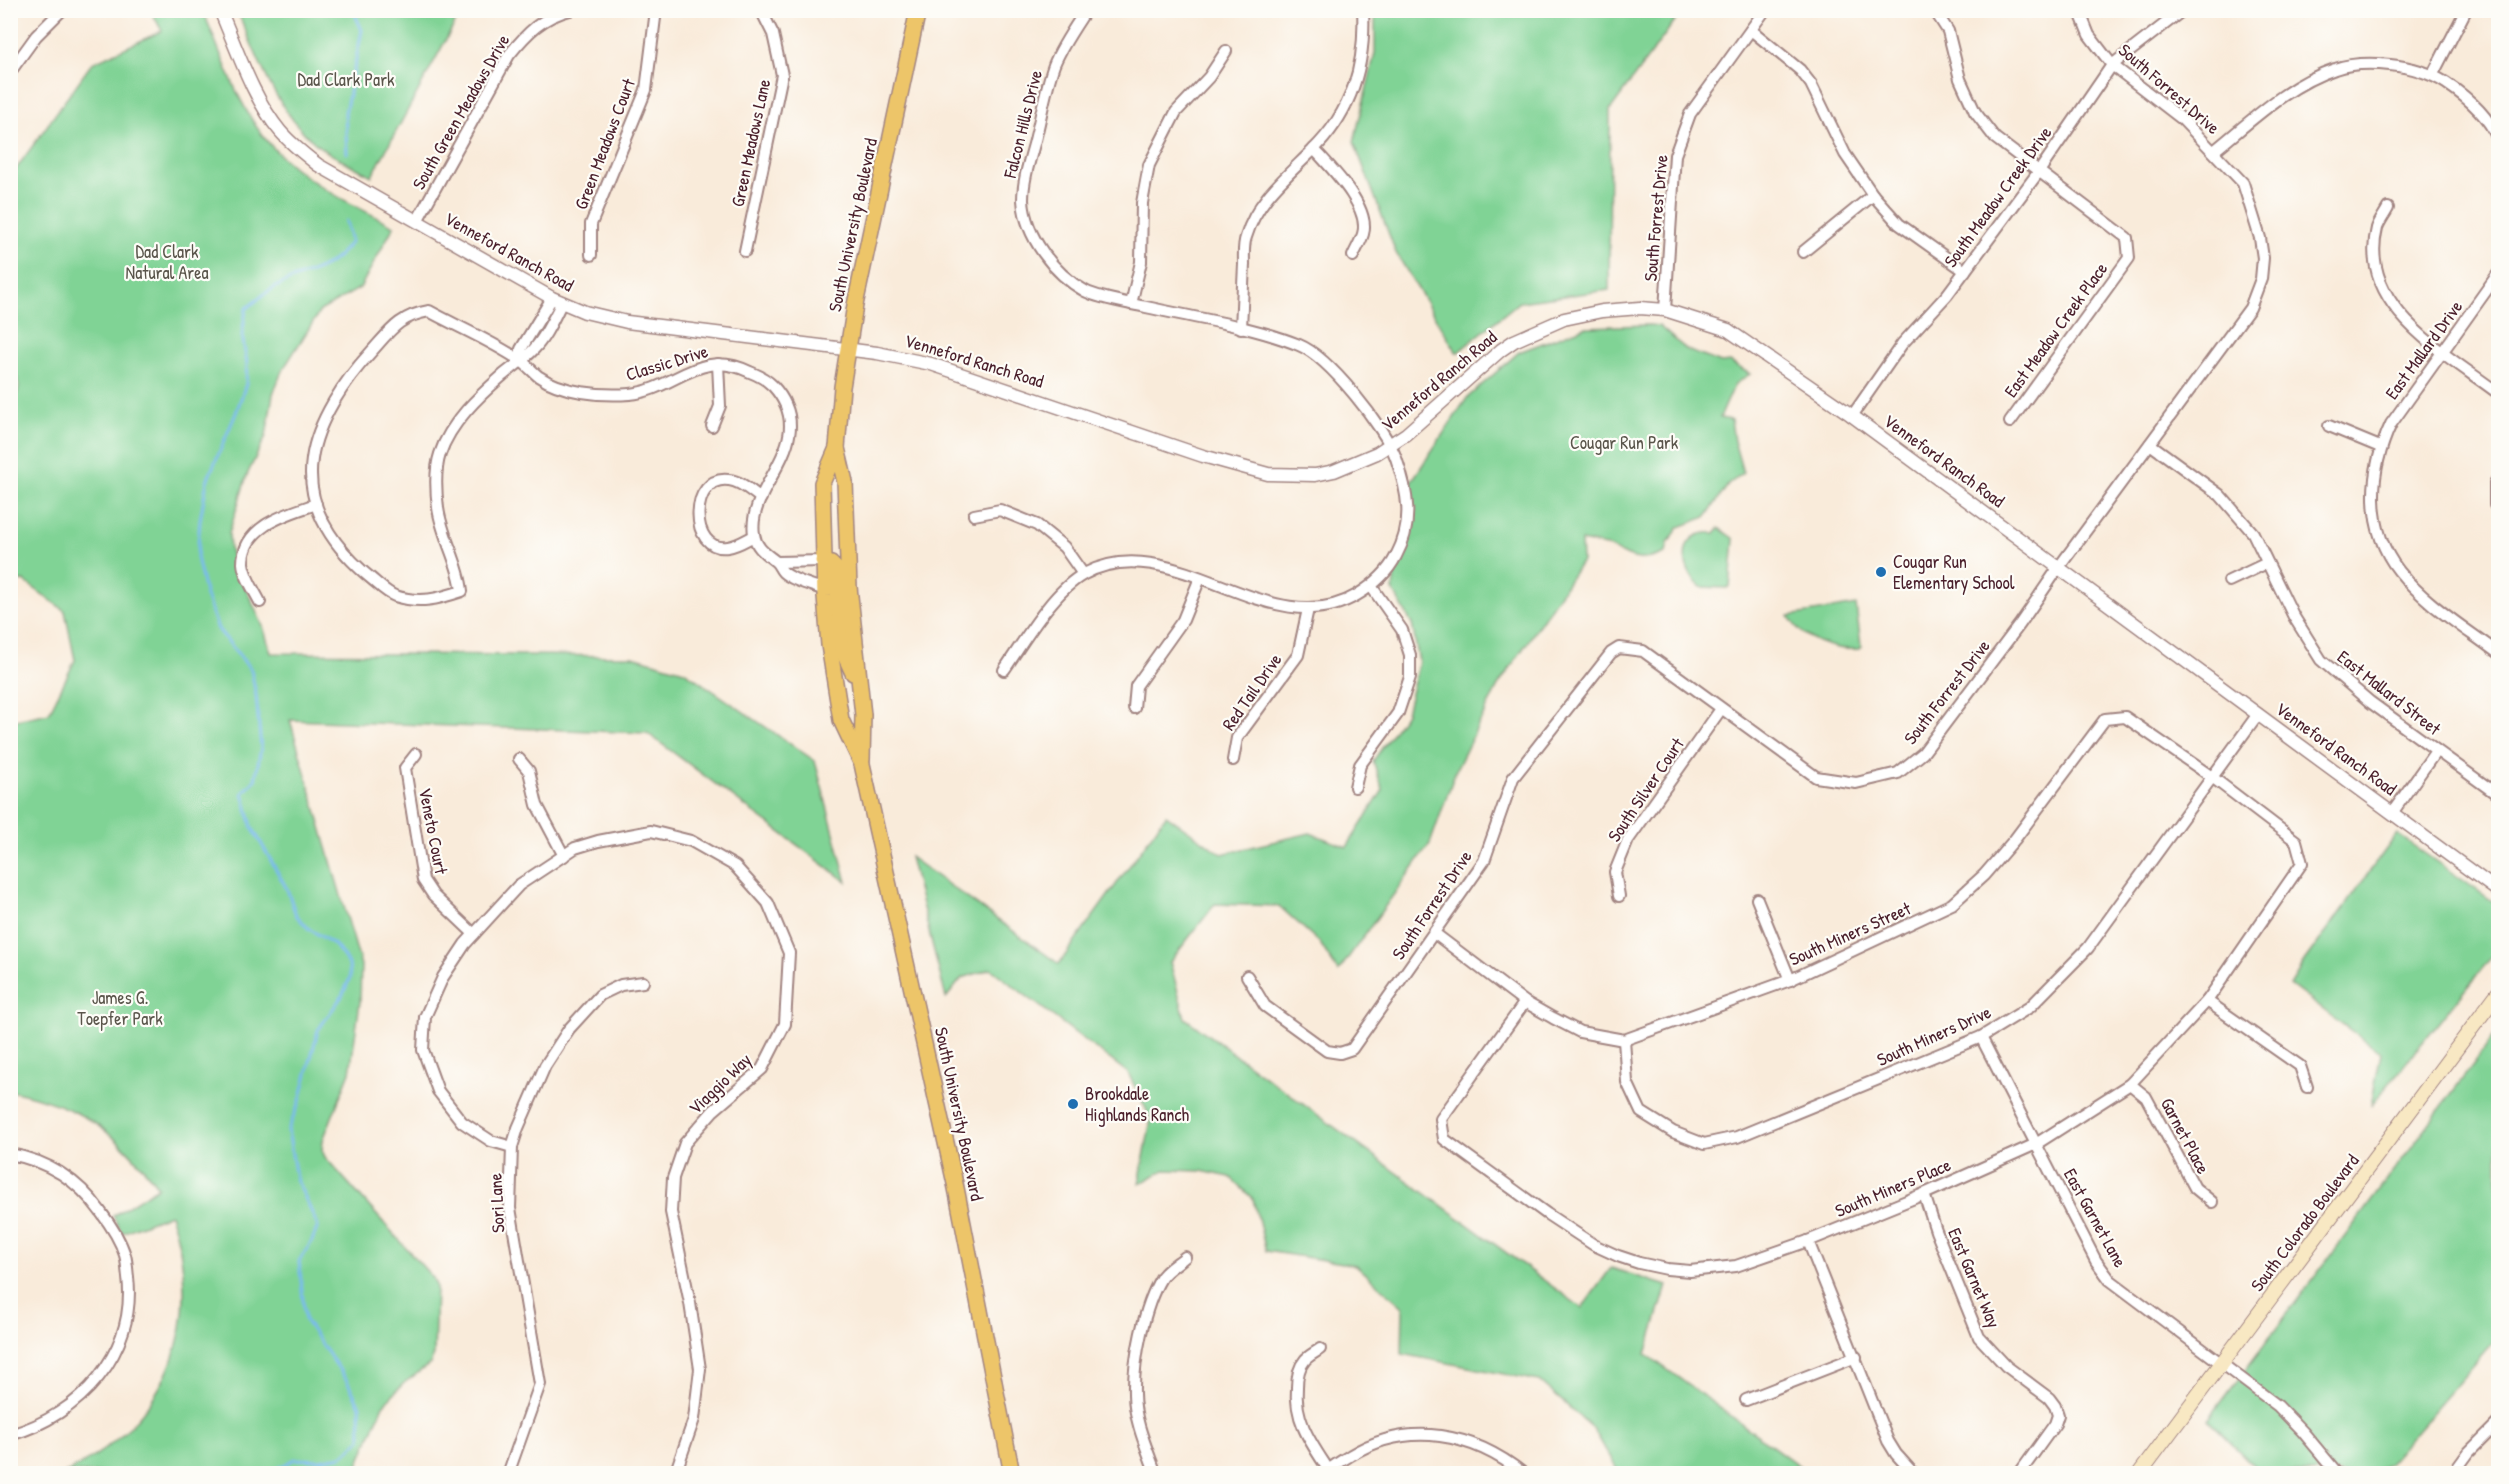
<svg xmlns="http://www.w3.org/2000/svg" width="2509" height="1484" font-family="'Patrick Hand',sans-serif">
<style>
.green{fill:#80d395;stroke:#657960;stroke-width:1.5}
.lines{fill:none;stroke-linecap:round;stroke-linejoin:round}
.stream{stroke:#79baee;stroke-width:3}
.minor-casing{stroke:#a28582;stroke-width:14}
.tertiary-casing{stroke:#a28582;stroke-width:15}
.secondary-casing{stroke:#a28582;stroke-width:16}
.primary-casing{stroke:#a28582;stroke-width:18}
.minor{stroke:#fff;stroke-width:10}
.tertiary{stroke:#fff;stroke-width:12}
.secondary{stroke:#f8e8c3;stroke-width:14}
.primary{stroke:#edc569;stroke-width:15}
.poi-dot{fill:#1f6fb2;stroke:#fdfcf7;stroke-width:2}
.labels{text-anchor:middle;stroke-width:4.5;stroke-linejoin:round;paint-order:stroke}
.park-label{font-size:18px;fill:#5a554b;stroke:#fdfcf7}
.street-label{font-size:18px;fill:#4a1f2b;stroke:#fdfcf7}
.poi-label{font-size:18px;fill:#4a1f2b;stroke:#fdfcf7;text-anchor:start}
</style>
<rect width="100%" height="100%" fill="#fdfcf7"/>
<filter id="ink" filterUnits="userSpaceOnUse"><feTurbulence type="fractalNoise" baseFrequency=".0167" numOctaves="2"/><feDisplacementMap in="SourceGraphic" scale="12" xChannelSelector="R" yChannelSelector="G"/><feConvolveMatrix kernelMatrix="1 2 1 2 8 2 1 2 1" color-interpolation-filters="sRGB"/></filter>
<filter id="wash" filterUnits="userSpaceOnUse"><feTurbulence type="fractalNoise" baseFrequency=".008" numOctaves="4" result="noise"/><feDisplacementMap in="SourceGraphic" scale="24" xChannelSelector="R" yChannelSelector="G"/><feGaussianBlur stdDeviation="1.35" result="paint"/><feColorMatrix in="noise" values="0 0 0 0 0 0 0 0 0 0 0 0 0 0 0 0 0 1.4 0 .05"/><feComposite in="paint" operator="in"/></filter>
<g filter="url(#wash)">
<rect width="100%" height="100%" fill="#f9ebda"/>
<g class="green">
<path d="M 151,11 L 203,11 C 223,57 239,112 274,149 C 307,184 352,204 394,226 L 360,288 L 320,311 L 282,371 L 273,394 L 266,436 L 247,475 L 229,533 L 230,550 L 233,561 L 263,626 L 271,653 L 633,656 L 684,671 L 815,761 L 847,882 L 647,733 L 290,720 L 361,965 L 360,1002 L 350,1072 L 323,1140 L 322,1150 L 325,1157 L 433,1278 L 436,1286 L 434,1355 L 430,1364 L 404,1383 L 383,1405 L 355,1473 L 65,1473 C 168,1423 208,1320 170,1214 L 122,1233 L 113,1216 L 158,1187 C 116,1130 80,1106 11,1091 L 11,721 L 49,713 L 75,660 L 65,611 L 24,581 L 11,582 L 10,419 L 19,387 L 10,342 L 11,176 L 92,63 L 162,31 Z"/>
<path d="M 237,11 L 464,11 L 455,23 L 372,176 C 353,166 332,157 316,144 C 275,110 258,57 237,11 Z"/>
<polygon points="1375,11 1682,11 1610,110 1609,290 1519,302 1457,353 1396,253 1354,142 1375,53"/>
<path d="M 1649,325 L 1659,326 L 1687,350 L 1721,363 L 1730,362 L 1750,374 L 1735,384 L 1720,418 L 1731,420 L 1734,441 L 1743,473 L 1728,485 L 1706,517 L 1679,527 L 1668,543 L 1666,553 C 1638,564 1635,559 1610,548 C 1601,544 1590,543 1581,541 L 1582,561 L 1498,686 L 1456,770 L 1430,844 L 1338,972 L 1320,943 L 1279,906 L 1215,904 L 1170,962 L 1185,1018 L 1582,1308 L 1611,1268 L 1667,1286 L 1646,1354 L 1809,1473 L 1619,1473 L 1593,1428 L 1539,1381 L 1402,1354 L 1403,1307 L 1356,1265 L 1266,1251 L 1253,1199 L 1230,1177 L 1201,1171 L 1164,1170 L 1139,1184 L 1151,1119 L 1128,1073 L 991,969 L 962,978 L 946,998 L 910,857 L 1059,964 L 1166,815 L 1222,854 L 1310,833 L 1347,847 L 1383,790 L 1373,761 L 1406,713 L 1419,662 L 1412,624 L 1393,590 L 1396,557 L 1409,519 L 1411,482 L 1467,398 L 1519,352 L 1585,327 Z"/>
<path d="M 1719,528 L 1734,539 L 1730,586 L 1727,588 L 1701,587 C 1678,568 1678,529 1715,533 Z"/>
<path d="M 1856,605 L 1861,646 L 1859,649 C 1834,651 1801,640 1789,616 Z"/>
<polygon points="2397,834 2498,905 2498,949 2371,1106 2381,1053 2290,985 2304,962"/>
<polygon points="2498,1031 2498,1337 2388,1464 2374,1473 2261,1473 2208,1420"/>
</g>
<g class="lines">
<g class="stream">
<polyline points="347,153 345,113 362,30 353,10"/>
<path d="M 278,1474 L 280,1467 L 295,1459 L 320,1460 L 342,1456 L 361,1439 L 360,1406 L 346,1379 L 305,1320 L 299,1261 L 311,1243 L 318,1226 L 296,1178 L 288,1130 L 300,1101 L 318,1030 L 342,996 L 350,978 L 349,964 L 334,944 L 309,929 L 296,915 L 287,889 L 252,827 L 243,793 L 255,780 L 261,748 L 256,695 L 251,670 L 218,629 L 205,593 L 197,557 L 200,520 L 207,481 L 236,413 L 246,384 L 247,363 L 242,335 L 246,309 C 255,302 263,294 272,289 C 305,269 324,277 351,242 L 346,221"/>
</g>
</g>
</g>
<g filter="url(#ink)">
<g class="lines">
<defs>
<g id="minor">
<polyline points="672,10 697,10"/>
<polyline points="1937,14 1948,31 1960,79 1975,112 1995,138 2127,238 2129,258 2010,422"/>
<polyline points="1751,30 1800,70 1811,84 1845,154 1873,195 1899,224 1965,271"/>
<polyline points="10,72 36,36 62,10"/>
<polyline points="2433,74 2466,10"/>
<path d="M 1314,149 C 1331,168 1371,207 1363,234 C 1361,241 1356,249 1353,256"/>
<path d="M 2214,151 C 2251,121 2289,84 2335,69 C 2352,63 2372,63 2390,65 C 2410,67 2429,72 2446,83 C 2467,97 2488,115 2498,139"/>
<path d="M 2388,208 C 2385,214 2379,222 2377,228 C 2357,307 2447,354 2498,393"/>
<path d="M 417,221 L 509,55 C 527,33 542,17 570,10"/>
<polyline points="745,251 782,75 773,34 761,10"/>
<polyline points="1803,252 1873,195"/>
<polyline points="591,255 591,224 646,90 656,10"/>
<path d="M 2498,274 L 2391,424 C 2369,471 2365,528 2399,571 C 2425,604 2465,628 2498,653"/>
<path d="M 562,302 C 554,317 546,337 534,349 C 525,359 513,367 502,376 C 479,396 450,423 440,454 C 435,469 436,492 438,508 C 442,537 459,562 462,591 C 438,599 420,604 395,596 C 387,593 379,585 373,580 C 336,550 305,509 312,459 C 317,421 345,380 371,352 C 390,331 399,316 429,311 C 458,327 494,342 521,361 C 527,365 532,371 538,376 C 562,393 601,396 630,394 C 675,390 699,347 750,372 C 758,375 767,380 773,386 C 823,441 746,485 754,534 C 756,548 765,553 775,561 C 779,564 780,569 783,572 C 793,581 812,585 825,590"/>
<polyline points="1131,304 1141,262 1142,203 1149,165 1176,112 1209,77 1226,51"/>
<polyline points="1665,310 1675,155 1690,114 1765,10"/>
<path d="M 1241,328 C 1242,307 1243,286 1244,264 C 1244,256 1243,245 1246,237 C 1257,200 1286,177 1312,151 C 1352,112 1366,65 1363,10"/>
<polyline points="521,361 521,349 552,298"/>
<polyline points="1852,416 1902,344 1947,295 2040,170 2112,65 2183,10"/>
<polyline points="712,426 720,406 718,364"/>
<polyline points="2329,426 2380,447"/>
<polyline points="2150,444 2220,495 2253,533 2294,617 2321,660 2370,702 2498,795"/>
<polyline points="2498,478 2495,483 2495,505 2498,509"/>
<polyline points="974,515 1000,510 1037,525 1064,547 1083,574"/>
<path d="M 754,536 C 746,540 737,546 728,547 C 688,553 689,474 729,480 C 741,481 752,492 761,498"/>
<polyline points="777,562 823,561"/>
<polyline points="2229,581 2267,563"/>
<path d="M 260,602 C 254,590 244,576 243,563 C 243,525 288,514 316,504"/>
<path d="M 1004,670 C 1024,641 1053,591 1084,574 C 1173,525 1270,647 1357,595 C 1372,586 1388,572 1396,556 C 1414,523 1408,492 1396,458 C 1385,428 1329,357 1299,345 C 1252,326 1195,318 1146,307 C 1129,303 1100,299 1085,291 C 1054,274 1025,236 1023,200 C 1023,181 1029,162 1034,144 C 1041,118 1045,90 1054,65 C 1061,47 1075,27 1086,10"/>
<polyline points="1134,708 1136,686 1183,620 1200,578"/>
<polyline points="416,754 405,768 423,880 433,895 474,934"/>
<polyline points="519,759 529,771 537,805 564,856"/>
<polyline points="1233,760 1237,738 1298,655 1308,609"/>
<polyline points="1355,787 1360,765 1398,713 1410,677 1410,655 1402,630 1371,586"/>
<polyline points="2392,813 2436,751"/>
<polyline points="1619,896 1615,872 1628,840 1721,709"/>
<polyline points="1757,899 1790,980"/>
<polyline points="1434,933 1525,1002 1553,1018 1580,1032 1624,1040 1790,980 1952,904 1984,875 2015,839 2105,719 2125,717 2212,777 2296,841 2302,863 2207,1001 2130,1084 2036,1144 1924,1194 1808,1241 1736,1266 1690,1271 1667,1269 1639,1263 1618,1256 1594,1245 1547,1214 1444,1139 1441,1119 1525,1002"/>
<polyline points="1247,976 1265,1006 1327,1051 1340,1053 1352,1049 1484,861 1513,778 1611,653 1619,648 1643,651 1816,777 1856,783 1898,773 1923,753 2020,624 2059,567 2250,308 2261,279 2263,258 2260,238 2243,183 2182,119 2112,65 2089,35 2079,10"/>
<polyline points="2207,1001 2300,1066 2307,1087"/>
<polyline points="1981,1037 2096,1261 2110,1280 2278,1406 2303,1432 2338,1474"/>
<polyline points="1624,1040 1627,1082 1641,1112 1673,1132 1704,1144 1737,1137 1981,1037 2030,1007 2088,948 2258,714"/>
<polyline points="2130,1084 2146,1097 2195,1188 2212,1202"/>
<polyline points="512,1147 491,1141 462,1122 438,1091 423,1050 425,1017 443,977 465,944 519,885 575,848 598,841 651,831 691,841 735,866 768,903 789,953 785,1024 762,1069 713,1111 685,1143 673,1178 671,1212 690,1303 700,1369 694,1419 675,1474"/>
<path d="M 10,1154 C 48,1161 78,1180 100,1211 C 110,1224 120,1239 125,1255 C 127,1262 127,1270 128,1277 C 137,1353 80,1415 10,1435"/>
<polyline points="1924,1194 1936,1231 1979,1337 2006,1366 2049,1398 2055,1406 2058,1415 2055,1424 2019,1474"/>
<polyline points="1808,1241 1888,1441 1896,1454 1914,1474"/>
<path d="M 1320,1349 C 1316,1352 1308,1356 1305,1360 C 1299,1367 1297,1379 1297,1387 C 1294,1420 1311,1443 1328,1469"/>
<polyline points="1746,1400 1856,1357"/>
<polyline points="508,1474 540,1384 510,1208 512,1147 518,1128 545,1066 569,1029 600,995 621,985 643,982"/>
<path d="M 1156,1474 C 1147,1449 1134,1420 1134,1394 C 1133,1361 1144,1306 1161,1278 C 1166,1270 1178,1263 1185,1257"/>
<path d="M 1324,1474 C 1332,1466 1342,1461 1351,1455 C 1409,1420 1473,1433 1524,1474"/>
<polyline points="2453,1474 2469,1452 2498,1423"/>
</g>
<path id="tertiary" d="M 220,10 C 237,49 253,99 280,131 C 291,144 304,154 318,165 L 552,298 L 585,312 L 627,322 L 877,353 L 931,364 L 1203,456 L 1268,474 L 1315,475 L 1334,471 L 1377,453 L 1406,434 L 1501,350 L 1514,341 L 1564,319 L 1602,311 L 1640,308 L 1665,310 L 1728,330 L 1847,412 L 2498,891"/>
<polyline id="secondary" points="2139,1474 2498,993"/>
<g id="primary">
<polyline points="837,448 822,483 825,596 829,645 841,720 862,764 956,1188 1012,1474"/>
<polyline points="823,561 831,564 837,570 842,649 853,673"/>
<polyline points="862,760 863,715 849,587 845,482 837,448 842,387 855,305 918,10"/>
</g>
</defs>
<use href="#minor" class="minor-casing"/>
<use href="#tertiary" class="tertiary-casing"/>
<use href="#secondary" class="secondary-casing"/>
<use href="#primary" class="primary-casing"/>
<use href="#minor" class="minor"/>
<use href="#tertiary" class="tertiary"/>
<use href="#secondary" class="secondary"/>
<use href="#primary" class="primary"/>
</g>
</g>
<g class="poi-dot">
<circle cx="1881" cy="572" r="6"/>
<circle cx="1073" cy="1104" r="6"/>
</g>
<g class="labels">
<g class="park-label">
<text x="346" y="86">Dad Clark Park</text>
<text x="167" y="258">Dad Clark<tspan x="167" dy="21">Natural Area</tspan></text>
<text x="1624" y="449">Cougar Run Park</text>
<text x="120" y="1004">James G.<tspan x="120" dy="21">Toepfer Park</tspan></text>
</g>
<g class="street-label">
<text transform="translate(2169 89) rotate(41)" y="6">South Forrest Drive</text>
<text transform="translate(461 112) rotate(-60)" y="6">South Green Meadows Drive</text>
<text transform="translate(1023 124) rotate(-76)" y="6">Falcon Hills Drive</text>
<text transform="translate(751 143) rotate(-78)" y="6">Green Meadows Lane</text>
<text transform="translate(605 144) rotate(-69)" y="6">Green Meadows Court</text>
<text transform="translate(1998 197) rotate(-54)" y="6">South Meadow Creek Drive</text>
<text transform="translate(1656 218) rotate(-85)" y="6">South Forrest Drive</text>
<text transform="translate(853 225) rotate(-78)" y="6">South University Boulevard</text>
<text transform="translate(509 252) rotate(29)" y="6">Venneford Ranch Road</text>
<text transform="translate(2056 330) rotate(-54)" y="6">East Meadow Creek Place</text>
<text transform="translate(2424 350) rotate(-54)" y="6">East Mallard Drive</text>
<text transform="translate(974 361) rotate(17)" y="6">Venneford Ranch Road</text>
<text transform="translate(667 363) rotate(-17)" y="6">Classic Drive</text>
<text transform="translate(1439 381) rotate(-40)" y="6">Venneford Ranch Road</text>
<text transform="translate(1944 461) rotate(36)" y="6">Venneford Ranch Road</text>
<text transform="translate(1252 692) rotate(-55)" y="6">Red Tail Drive</text>
<text transform="translate(1947 692) rotate(-52)" y="6">South Forrest Drive</text>
<text transform="translate(2389 693) rotate(38)" y="6">East Mallard Street</text>
<text transform="translate(2336 749) rotate(36)" y="6">Venneford Ranch Road</text>
<text transform="translate(1646 790) rotate(-56)" y="6">South Silver Court</text>
<text transform="translate(433 831) rotate(79)" y="6">Veneto Court</text>
<text transform="translate(1432 905) rotate(-56)" y="6">South Forrest Drive</text>
<text transform="translate(1850 934) rotate(-24)" y="6">South Miners Street</text>
<text transform="translate(1934 1036) rotate(-24)" y="6">South Miners Drive</text>
<text transform="translate(720 1084) rotate(-44)" y="6">Viaggio Way</text>
<text transform="translate(959 1114) rotate(78)" y="6">South University Boulevard</text>
<text transform="translate(2185 1136) rotate(62)" y="6">Garnet Place</text>
<text transform="translate(1893 1188) rotate(-23)" y="6">South Miners Place</text>
<text transform="translate(497 1203) rotate(-93)" y="6">Sori Lane</text>
<text transform="translate(2095 1218) rotate(61)" y="6">East Garnet Lane</text>
<text transform="translate(2305 1223) rotate(-53)" y="6">South Colorado Boulevard</text>
<text transform="translate(1974 1278) rotate(67)" y="6">East Garnet Way</text>
</g>
<g class="poi-label">
<text x="1893" y="568">Cougar Run<tspan x="1893" dy="21">Elementary School</tspan></text>
<text x="1085" y="1100">Brookdale<tspan x="1085" dy="21">Highlands Ranch</tspan></text>
</g>
</g>
<rect width="2509" height="1484" fill="none" stroke="#fdfcf7" stroke-width="36"/>
</svg>
